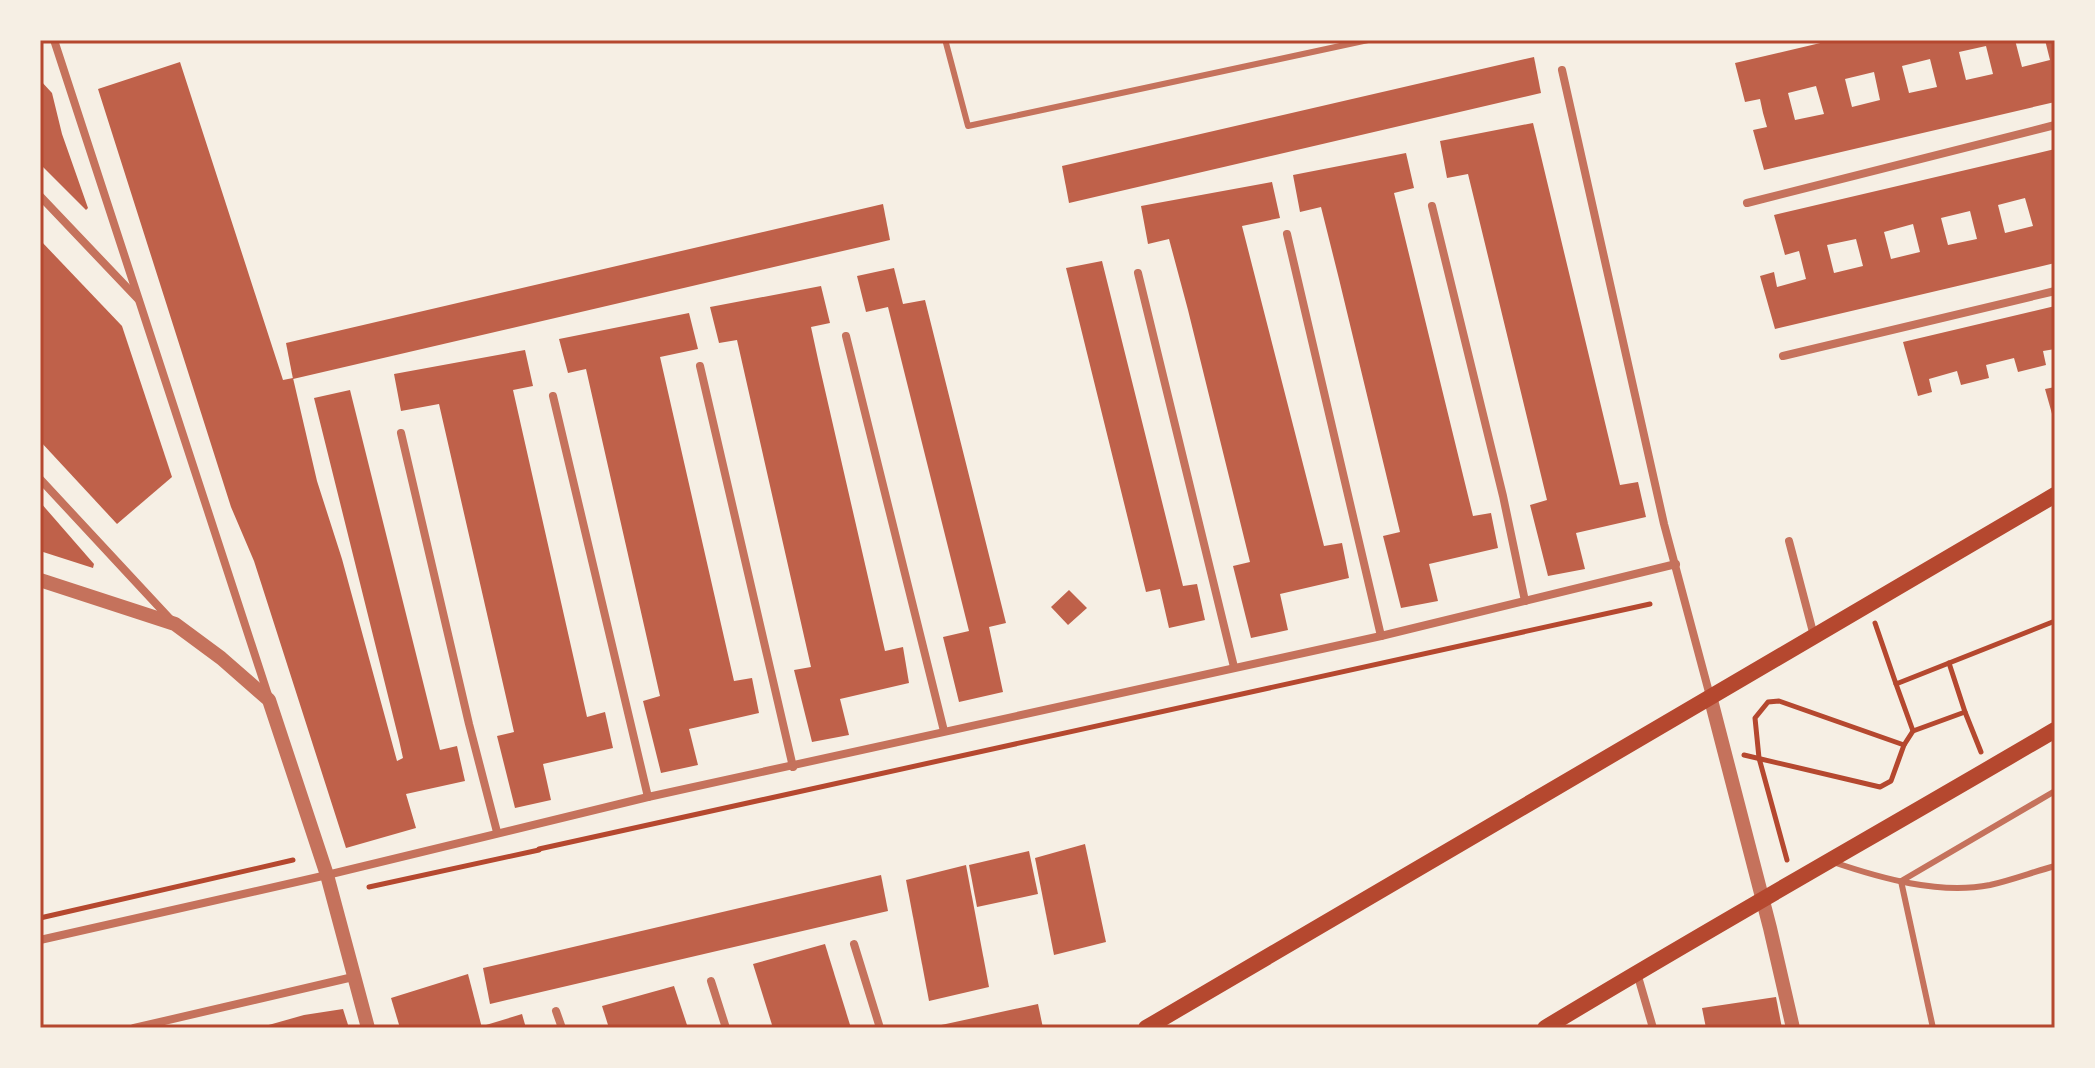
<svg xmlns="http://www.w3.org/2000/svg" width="2095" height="1068" font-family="Manrope,sans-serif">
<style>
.building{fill:#bf614a;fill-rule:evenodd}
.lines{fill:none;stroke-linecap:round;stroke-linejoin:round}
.path{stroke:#b5482f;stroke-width:5}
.service{stroke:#c5725c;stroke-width:6}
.minor{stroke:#c5725c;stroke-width:8}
.tertiary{stroke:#c5725c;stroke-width:14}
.secondary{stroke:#b5482f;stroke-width:16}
.neatline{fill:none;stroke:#b5482f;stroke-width:3}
</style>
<rect width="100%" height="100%" fill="#f6efe4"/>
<g class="building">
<path d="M 1833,40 L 2015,40 L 2022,67 L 2050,60 L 2045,40 L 2055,40 L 2055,102 L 1764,170 L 1753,130 L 1767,127 L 1763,113 L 1760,99 L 1745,102 L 1735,63 ZM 1986,46 L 1993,74 L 1966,80 L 1959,52 ZM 1930,59 L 1937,87 L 1909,93 L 1902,66 ZM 1874,72 L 1880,100 L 1852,107 L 1845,79 ZM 1816,86 L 1824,114 L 1795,120 L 1788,93 Z"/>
<polygon points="1534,57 1541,93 1069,203 1062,166"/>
<polygon points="180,62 283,380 293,378 317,481 342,559 397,761 403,758 399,740 314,398 350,390 440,750 457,746 465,781 406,794 416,828 346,848 254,561 231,507 98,89"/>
<polygon points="40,80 52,93 62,134 88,208 86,210 40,164"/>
<polygon points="1533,123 1620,485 1638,482 1646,517 1576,533 1585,569 1548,576 1530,505 1547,500 1486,248 1468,174 1447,178 1440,141"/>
<path d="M 2055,149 L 2055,263 L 1775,329 L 1760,276 L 1774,272 L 1777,287 L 1806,279 L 1799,251 L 1785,255 L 1774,215 ZM 2025,198 L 2033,226 L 2005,233 L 1998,205 ZM 1970,211 L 1977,239 L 1948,245 L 1941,218 ZM 1913,224 L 1920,252 L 1891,259 L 1884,232 ZM 1856,239 L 1863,266 L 1834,273 L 1827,245 Z"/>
<polygon points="1406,153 1414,188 1394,193 1473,516 1491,513 1498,548 1429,564 1438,601 1401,608 1383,536 1400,532 1339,279 1321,207 1300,212 1293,175"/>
<polygon points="1272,182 1280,218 1242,226 1324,546 1342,543 1349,578 1280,594 1288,630 1251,638 1233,566 1250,562 1188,310 1169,239 1148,244 1141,206"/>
<polygon points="883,204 890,240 293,379 286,343"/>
<polygon points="40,240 122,326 172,477 117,524 40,441"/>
<polygon points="1102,261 1183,586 1197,584 1205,620 1169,628 1160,589 1146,592 1066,268"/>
<polygon points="894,268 903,304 925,300 1006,623 989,627 1003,692 959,702 943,637 969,631 888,307 866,312 857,276"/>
<polygon points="821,286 830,323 811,327 819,364 885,651 903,647 909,683 840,699 849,735 812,742 794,670 811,667 737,340 719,343 710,307"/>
<polygon points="2055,306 2055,349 2043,351 2046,365 2018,372 2014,358 1986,365 1989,378 1961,385 1957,371 1929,379 1932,392 1918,396 1903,342"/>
<polygon points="689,313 698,349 660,357 734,681 752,678 759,713 689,729 698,765 661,773 643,701 660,696 586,369 568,373 559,339"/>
<polygon points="525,350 533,386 513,390 587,717 605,712 613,748 543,764 551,800 515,808 497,736 514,732 439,404 401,411 394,374"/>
<polygon points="2055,387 2055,421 2054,421 2045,389"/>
<polygon points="40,502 94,564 93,568 40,551"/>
<polygon points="1069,590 1087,608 1068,625 1051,607"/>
<polygon points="1085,844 1106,942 1054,955 1035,858"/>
<polygon points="1029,851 1038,894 977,907 969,865"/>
<polygon points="966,865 989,987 929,1001 906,880"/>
<polygon points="881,875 888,911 490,1004 483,968"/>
<polygon points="825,944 851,1028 773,1028 753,964"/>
<polygon points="468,974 482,1028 400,1028 391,998"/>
<polygon points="674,986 688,1028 609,1028 602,1006"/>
<polygon points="1776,997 1782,1028 1706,1028 1702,1008"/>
<polygon points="1038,1004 1043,1028 932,1028 932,1027"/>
<polygon points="343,1009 349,1028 258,1028 304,1015"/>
<polygon points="522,1014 526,1028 487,1028 486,1025"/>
</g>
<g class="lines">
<g class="path">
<polyline points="1875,623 1896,684 2055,621"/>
<polyline points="1896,684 1913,731 1965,712 1949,663"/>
<polyline points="1965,712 1981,752"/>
<polyline points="1744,755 1880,787 1891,781 1904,745 1913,731"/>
<polyline points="539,849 1650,604"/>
<polyline points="1787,860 1759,758 1755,718 1768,702 1779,701 1904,745"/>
<polyline points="369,887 539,850"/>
<polyline points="40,918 293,860"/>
</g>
<g class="service">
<polyline points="946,43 968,126 1368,40"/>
<path d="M 1833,862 C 1880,878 1939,895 1990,885 C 2012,880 2033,872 2055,866"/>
<polyline points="1903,880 2055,791"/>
<polyline points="1901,881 1933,1028"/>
</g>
<g class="minor">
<polyline points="54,40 268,695"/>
<polyline points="1562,70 1664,524 1710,696"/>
<polyline points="40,196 138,299"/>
<polyline points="1747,203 2055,125"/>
<polyline points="1432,206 1503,496 1525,601"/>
<polyline points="1287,234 1381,636"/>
<polyline points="1138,273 1234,667"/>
<polyline points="846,336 944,731"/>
<polyline points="1783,356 2055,291"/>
<polyline points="700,366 793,767"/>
<polyline points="553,396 648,797"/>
<polyline points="401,433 469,724 497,832"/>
<polyline points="40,479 172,621"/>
<polyline points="1789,541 1814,636"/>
<polyline points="40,940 327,875 648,797 1381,636 1676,564"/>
<polyline points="854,944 880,1028"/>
<polyline points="1637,973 1653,1028"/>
<polyline points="711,981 726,1028"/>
<polyline points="556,1011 562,1028"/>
<polyline points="134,1028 353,977"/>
</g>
<g class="tertiary">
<polyline points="40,580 175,624 221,658 269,700 327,875 368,1028"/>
<polyline points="1710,696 1770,928 1793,1028"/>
</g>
<g class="secondary">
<polyline points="1146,1028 2055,495"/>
<path d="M 1545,1028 C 1713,926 1885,830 2055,730"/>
</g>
</g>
<rect width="2095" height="1068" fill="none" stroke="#f6efe4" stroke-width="84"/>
<rect x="42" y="42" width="2011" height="984" class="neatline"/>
</svg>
